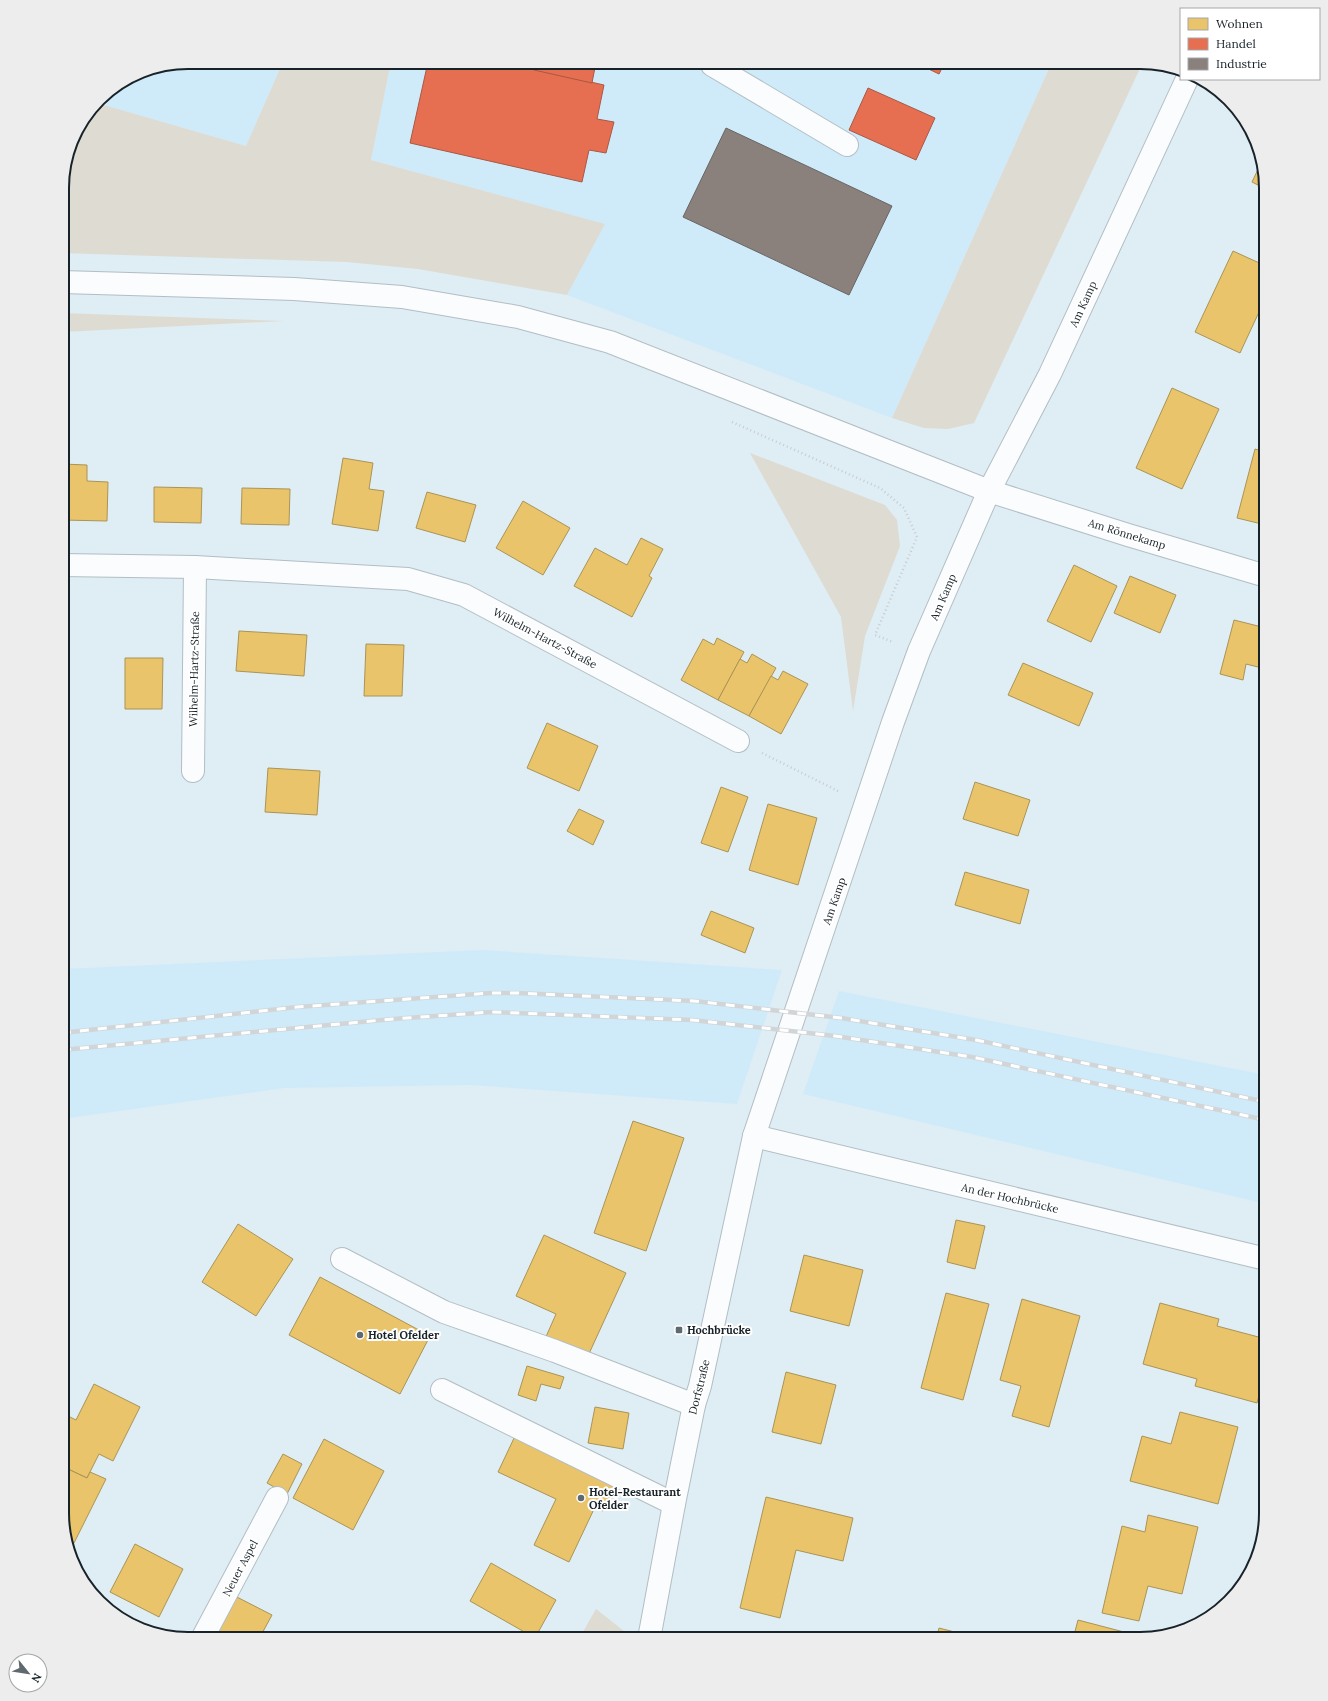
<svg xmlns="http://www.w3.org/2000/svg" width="1328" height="1701" font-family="Lora,serif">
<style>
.built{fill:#cfebf9}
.green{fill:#dedbd2}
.homes{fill:#e9c46a;stroke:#aa9456}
.shops{fill:#e76f51;stroke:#a95845}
.industry{fill:#8a817c;stroke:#686563}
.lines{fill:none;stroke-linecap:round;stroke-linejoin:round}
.minor-casing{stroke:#b2bec4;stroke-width:24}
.major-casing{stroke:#b2bec4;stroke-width:24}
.path{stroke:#c7ccce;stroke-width:2.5;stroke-dasharray:1 3;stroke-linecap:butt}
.minor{stroke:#fafcfd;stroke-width:22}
.major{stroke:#fafcfd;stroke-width:22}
.rail-casing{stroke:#d1d5d7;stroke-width:4.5}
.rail{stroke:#fff;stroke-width:3;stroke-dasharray:9;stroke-linecap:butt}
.poi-dot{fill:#5e6a70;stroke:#fff;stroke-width:1.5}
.labels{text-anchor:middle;stroke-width:4;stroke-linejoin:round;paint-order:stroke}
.street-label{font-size:11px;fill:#182329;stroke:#fff}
.poi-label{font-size:11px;font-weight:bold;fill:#182329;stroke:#fff;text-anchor:start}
.rim{fill:none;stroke:#182329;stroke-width:2}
</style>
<rect width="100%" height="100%" fill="#dfedf4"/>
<g class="built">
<polygon points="188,62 283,62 246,146 97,103 105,93 140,72"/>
<polygon points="391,62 1052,62 892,418 567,295 604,224 371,160"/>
<polygon points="482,950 782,970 737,1104 470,1085 284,1088 62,1119 62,969"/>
<polygon points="839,991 1266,1075 1266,1204 803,1094"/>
</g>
<g class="green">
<polygon points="283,62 391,62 371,160 605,224 567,295 418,269 347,262 62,253 62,180 75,132 97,103 246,146"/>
<polygon points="1052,62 1143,62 974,423 948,429 924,428 892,418"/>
<polygon points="62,313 283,321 62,332"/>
<polygon points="750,453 885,505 897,520 900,546 865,636 853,711 841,617"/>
<polygon points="596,1609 634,1639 579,1639"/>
</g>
<g class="homes">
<polygon points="1262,161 1266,188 1266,189 1252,182"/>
<polygon points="1233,251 1266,266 1266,297 1240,353 1195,332"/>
<polygon points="1172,388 1219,409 1182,489 1136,468"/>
<polygon points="1255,449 1266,452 1266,525 1237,518"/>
<polygon points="343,458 373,463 369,489 384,491 378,531 332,524"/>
<polygon points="62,464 87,465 87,481 108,482 107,521 62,520"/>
<polygon points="154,487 202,488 201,523 154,522"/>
<polygon points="242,488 290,489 289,525 241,524"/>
<polygon points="427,492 476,505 465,542 416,528"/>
<polygon points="523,501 570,528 543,575 496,548"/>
<polygon points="641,538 663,549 649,576 652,578 632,617 574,586 595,548 627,565"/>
<polygon points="1074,565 1117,586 1091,642 1047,621"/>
<polygon points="1130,576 1176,595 1160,633 1114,613"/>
<polygon points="1234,620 1266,628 1266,669 1246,664 1243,680 1220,674"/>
<polygon points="239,631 307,635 304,676 236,671"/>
<polygon points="717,638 744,652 718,700 681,680 703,639 714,645"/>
<polygon points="366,644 404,645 402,696 364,696"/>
<polygon points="62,654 65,654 63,702 62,702"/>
<polygon points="752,654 776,668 749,716 718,700 740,659 747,663"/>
<polygon points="125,658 163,658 162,709 125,709"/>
<polygon points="1023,663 1093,693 1079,726 1008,695"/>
<polygon points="783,671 808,684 781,734 749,716 771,676 778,680"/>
<polygon points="547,723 598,746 579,791 527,768"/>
<polygon points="268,768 320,771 317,815 265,812"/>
<polygon points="975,782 1030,800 1018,836 963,819"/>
<polygon points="721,787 748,797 728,852 701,843"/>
<polygon points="768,804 817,818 798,885 749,870"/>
<polygon points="579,809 604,821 593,845 567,831"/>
<polygon points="965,872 1029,890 1020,924 955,905"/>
<polygon points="711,911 754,928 745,953 701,935"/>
<polygon points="633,1121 684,1138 646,1251 594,1233"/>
<polygon points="956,1220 985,1226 975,1269 947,1262"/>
<polygon points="238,1224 293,1259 256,1316 202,1282"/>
<polygon points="544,1235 626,1273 587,1358 545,1339 556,1314 516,1296"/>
<polygon points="804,1255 863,1270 849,1326 790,1311"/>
<polygon points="320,1277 430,1336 400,1394 289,1335"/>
<polygon points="946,1293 989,1304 963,1400 921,1388"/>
<polygon points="1022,1299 1080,1316 1049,1427 1012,1416 1021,1386 1000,1380"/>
<polygon points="1160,1303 1219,1319 1217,1326 1266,1339 1266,1370 1257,1403 1195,1386 1197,1379 1143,1364"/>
<polygon points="527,1366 564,1377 560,1389 541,1384 536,1401 518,1395"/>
<polygon points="786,1372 836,1385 821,1444 772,1432"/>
<polygon points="94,1384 140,1407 113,1461 99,1454 87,1478 62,1466 62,1418 64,1414 76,1420"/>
<polygon points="595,1407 629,1413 623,1449 588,1443"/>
<polygon points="1180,1412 1238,1427 1218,1504 1130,1481 1142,1436 1171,1444"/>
<polygon points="516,1434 616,1482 603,1511 595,1507 569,1562 534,1545 556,1499 498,1472"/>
<polygon points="324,1439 384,1471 353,1530 293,1498"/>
<polygon points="283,1454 302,1464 287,1494 267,1483"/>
<polygon points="70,1470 87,1478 90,1472 106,1479 74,1543 65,1539 62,1513 62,1487"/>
<polygon points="766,1497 853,1518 843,1561 796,1550 780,1618 740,1608"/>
<polygon points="1148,1515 1198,1527 1182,1594 1148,1586 1139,1621 1102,1613 1122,1526 1145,1532"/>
<polygon points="135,1544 183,1569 159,1617 110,1592"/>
<polygon points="491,1563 556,1600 535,1638 470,1601"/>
<polygon points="231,1594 272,1615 259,1639 208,1639"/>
<polygon points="1078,1620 1147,1638 1073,1639"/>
<polygon points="939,1628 982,1639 936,1639"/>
</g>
<g class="shops">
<polygon points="428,62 501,62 604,85 597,119 614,122 606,153 589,150 582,182 410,143"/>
<polygon points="536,62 596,62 592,83 534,70"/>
<polygon points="914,62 945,62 939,74"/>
<polygon points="868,88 935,118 916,160 849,130"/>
</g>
<polygon class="industry" points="726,128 892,206 849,295 683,217"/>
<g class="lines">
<defs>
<g id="minor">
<polyline points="713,62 712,65 847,145"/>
<polyline points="62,282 294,289 402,297 518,317 610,342 989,491 1128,535 1266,576"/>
<polyline points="62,565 195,567 408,579 464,595 738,741"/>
<polyline points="193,771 195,567"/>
<polyline points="754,1136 1266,1259"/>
<polyline points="342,1259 444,1312 555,1351 694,1405"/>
<polyline points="442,1390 674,1504"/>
<polyline points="202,1639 277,1498"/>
</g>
<polyline id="major" points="649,1639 674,1504 694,1405 700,1386 754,1136 893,722 919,651 989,491 1050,374 1187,79"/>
</defs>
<use href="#minor" class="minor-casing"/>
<use href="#major" class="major-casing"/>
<g class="path">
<polyline points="732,422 880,488 904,508 917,537 875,635 893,642"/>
<polyline points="762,753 840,792"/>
</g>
<use href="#minor" class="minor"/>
<use href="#major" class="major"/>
<defs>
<g id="rail">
<polyline points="62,1033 297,1007 491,993 517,993 694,1001 841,1018 976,1040 1266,1102"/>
<polyline points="62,1050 393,1019 492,1012 692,1020 835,1036 972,1057 1266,1120"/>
</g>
</defs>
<use href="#rail" class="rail-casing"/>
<use href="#rail" class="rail"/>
</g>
<g class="poi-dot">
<rect x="675" y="1326" width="8" height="8" rx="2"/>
<circle cx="360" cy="1335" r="4"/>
<circle cx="581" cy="1498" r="4"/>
</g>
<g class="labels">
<g class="street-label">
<text transform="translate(1083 304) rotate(-65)" y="4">Am Kamp</text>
<text transform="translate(1127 534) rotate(17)" y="4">Am Rönnekamp</text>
<text transform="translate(943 597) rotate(-67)" y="4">Am Kamp</text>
<text transform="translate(545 638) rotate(28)" y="4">Wilhelm-Hartz-Straße</text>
<text transform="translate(194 669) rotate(-89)" y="4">Wilhelm-Hartz-Straße</text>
<text transform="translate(834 901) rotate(-71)" y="4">Am Kamp</text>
<text transform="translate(1010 1198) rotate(13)" y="4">An der Hochbrücke</text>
<text transform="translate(699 1387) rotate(-76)" y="4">Dorfstraße</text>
<text transform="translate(240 1568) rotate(-62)" y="4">Neuer Aspel</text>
</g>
<g class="poi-label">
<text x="687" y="1334">Hochbrücke</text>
<text x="368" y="1339">Hotel Ofelder</text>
<text x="589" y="1496">Hotel-Restaurant<tspan x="589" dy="13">Ofelder</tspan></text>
</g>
</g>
<path d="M0 0H1328V1701H0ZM188 69H1140A119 119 0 0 1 1259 188V1513A119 119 0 0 1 1140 1632H188A119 119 0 0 1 69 1513V188A119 119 0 0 1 188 69Z" fill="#ededee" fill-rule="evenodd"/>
<path class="rim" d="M188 69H1140A119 119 0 0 1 1259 188V1513A119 119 0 0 1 1140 1632H188A119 119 0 0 1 69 1513V188A119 119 0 0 1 188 69Z"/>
<rect x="1180" y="8" width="140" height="72" fill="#ffffff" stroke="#a3a7a9"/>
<rect x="1188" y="18" width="20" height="12" fill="#e9c46a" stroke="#a3a7a9"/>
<text x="1216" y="28" font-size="12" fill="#182329">Wohnen</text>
<rect x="1188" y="38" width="20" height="12" fill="#e76f51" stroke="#a3a7a9"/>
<text x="1216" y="48" font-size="12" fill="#182329">Handel</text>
<rect x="1188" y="58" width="20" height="12" fill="#8a817c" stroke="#a3a7a9"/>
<text x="1216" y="68" font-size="12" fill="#182329">Industrie</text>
<g transform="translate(28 1673) rotate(120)"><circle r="19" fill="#ffffff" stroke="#a3a7a9"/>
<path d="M0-3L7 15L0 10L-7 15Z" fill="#5e6a70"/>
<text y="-6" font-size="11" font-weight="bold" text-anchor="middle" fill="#182329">N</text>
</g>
</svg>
